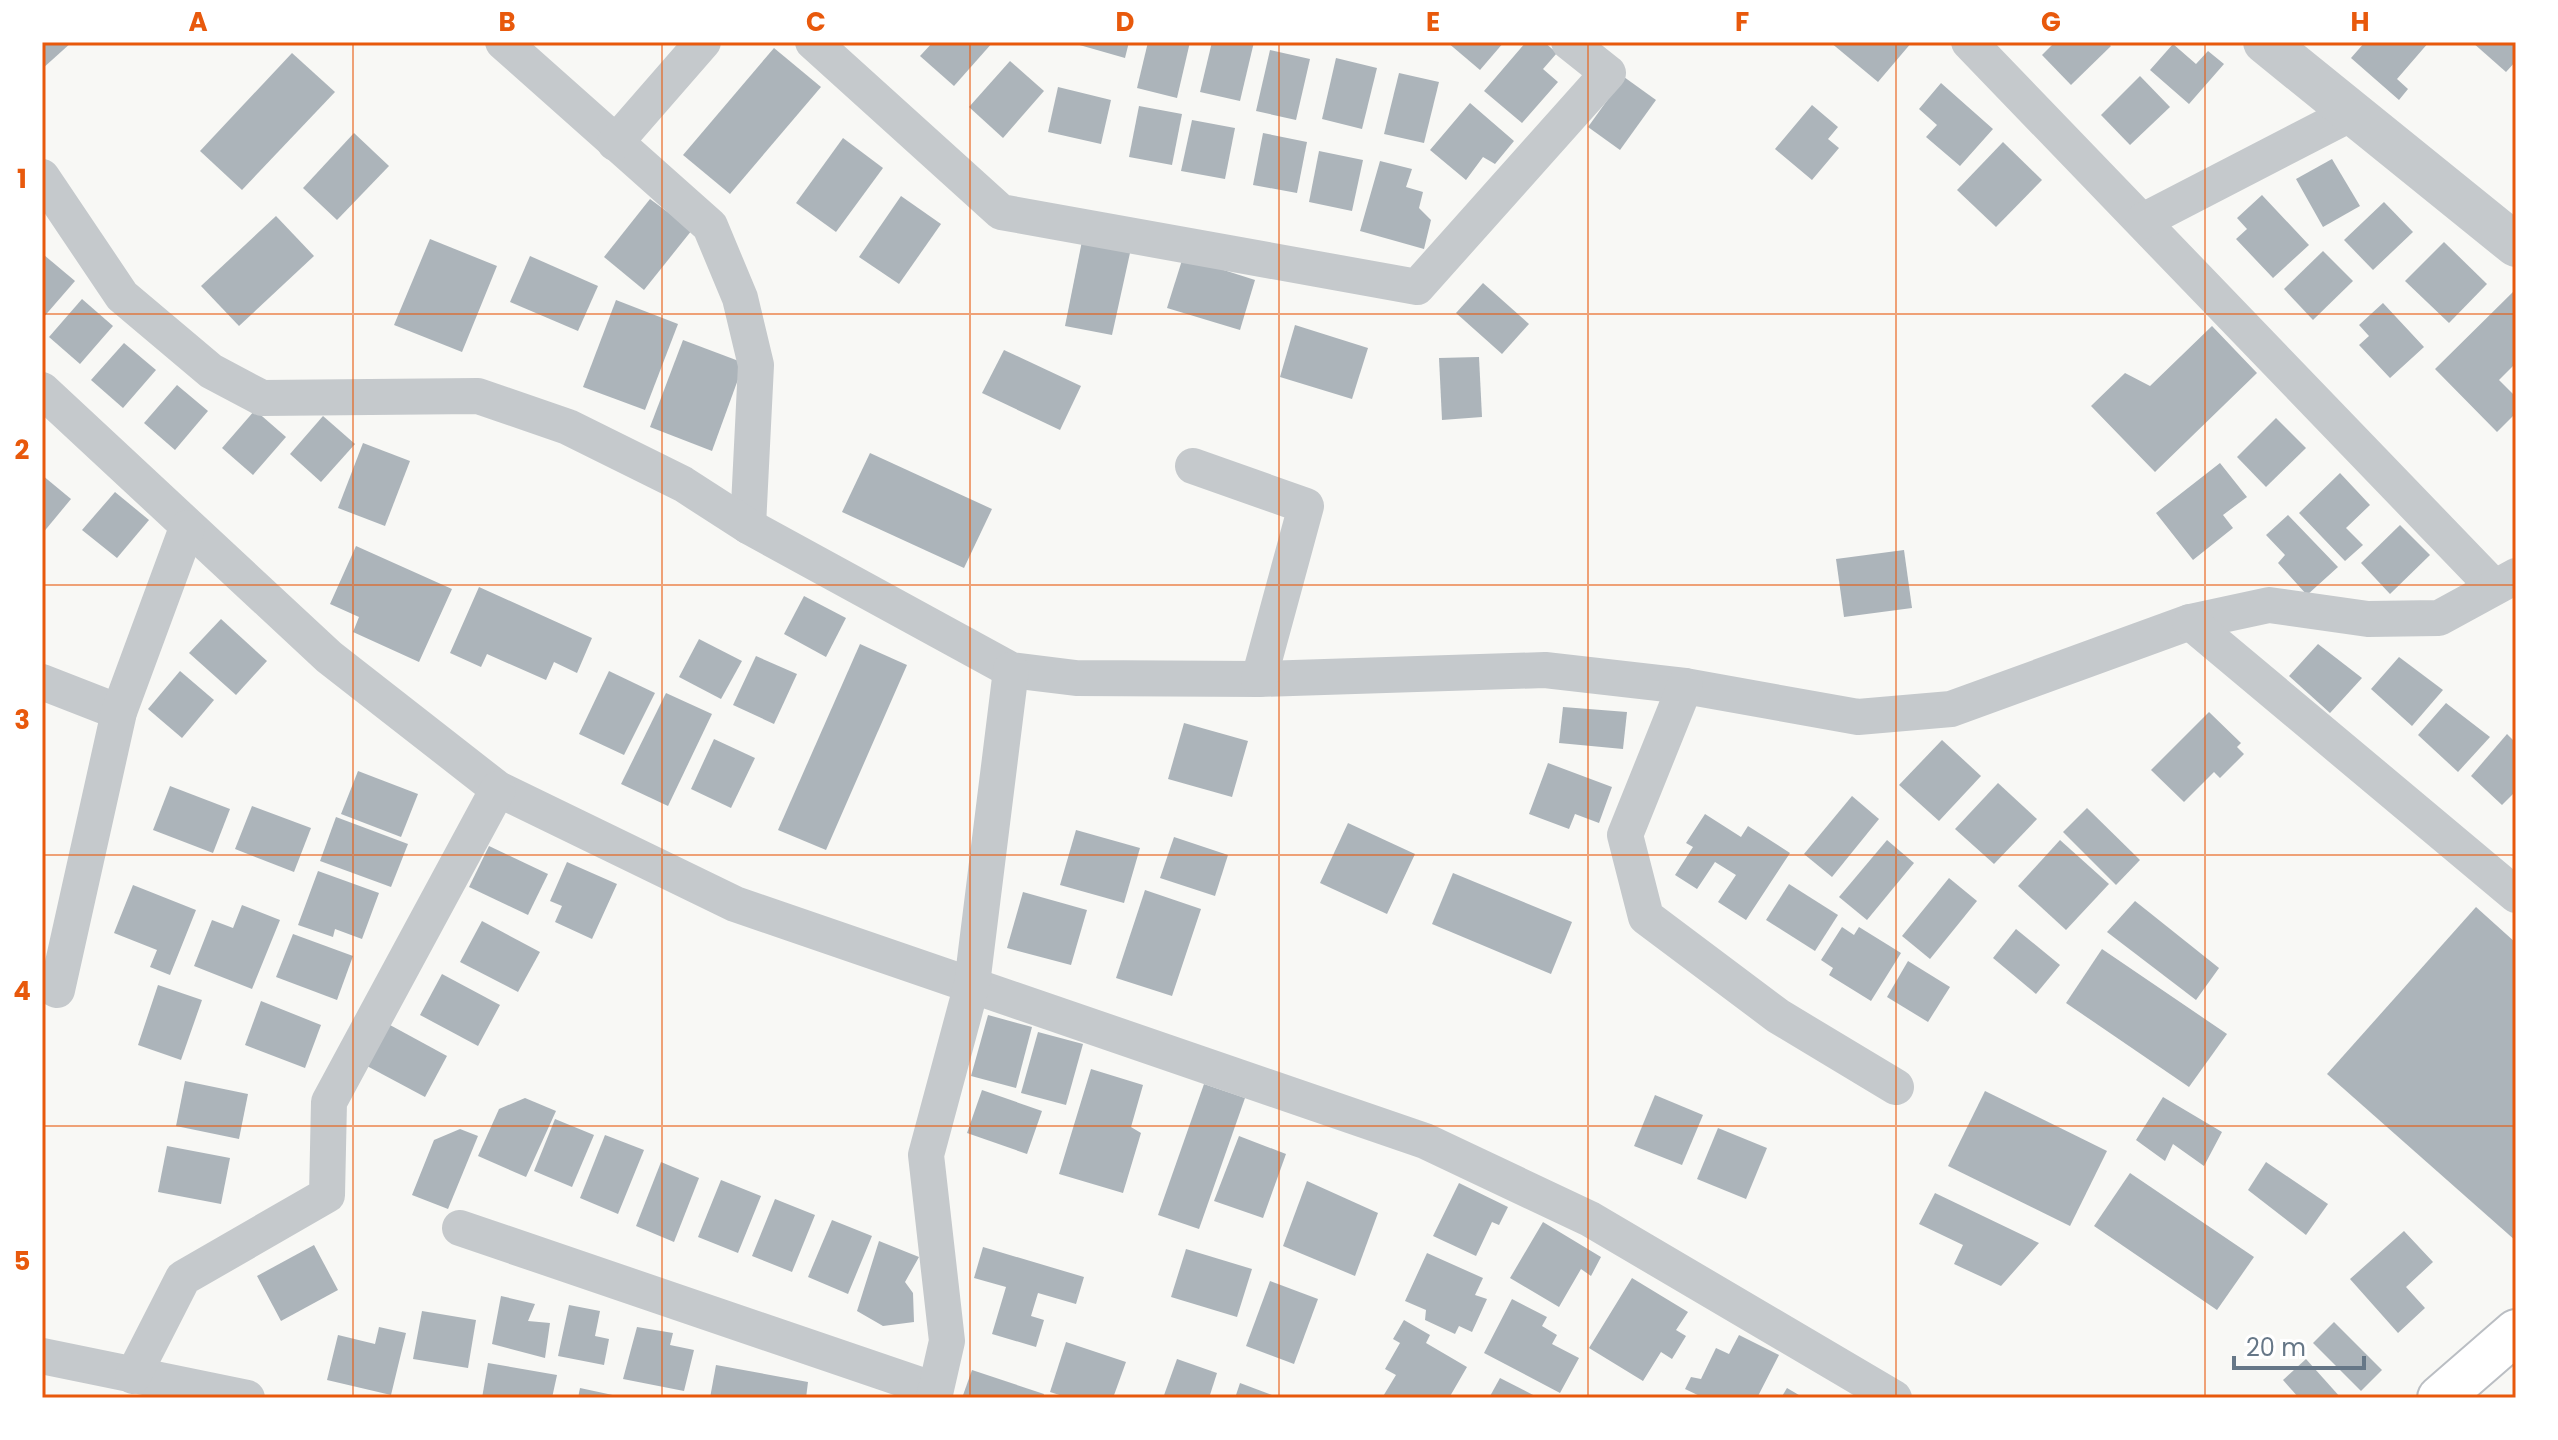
<svg xmlns="http://www.w3.org/2000/svg" width="2558" height="1440" font-family="Poppins,sans-serif">
<style>
.building{fill:#acb4ba}
.lines{fill:none;stroke-linecap:round;stroke-linejoin:round}
.secondary-casing{stroke:#babec3;stroke-width:48}
.minor{stroke:#c5c9cc;stroke-width:36}
.tertiary{stroke:#c5c9cc;stroke-width:44}
.secondary{stroke:#fff;stroke-width:44}
.grid{fill:none;stroke:#e8590c;stroke-width:2;stroke-opacity:0.55}
.neatline{fill:none;stroke:#e8590c;stroke-width:3}
.grid-label{font-size:26px;text-anchor:middle;font-weight:bold;fill:#e8590c}
</style>
<rect width="100%" height="100%" fill="#f8f8f5"/>
<g class="building">
<polygon points="42,42 72,42 42,69"/>
<polygon points="933,42 993,42 954,86 920,56"/>
<polygon points="1069,42 1129,42 1125,58"/>
<polygon points="1148,42 1190,42 1177,98 1137,88"/>
<polygon points="1212,42 1254,42 1240,101 1200,92"/>
<polygon points="1447,42 1504,42 1480,70"/>
<polygon points="1526,42 1544,42 1557,53 1543,69 1558,82 1522,123 1484,91"/>
<polygon points="1830,42 1912,42 1878,82"/>
<polygon points="2055,42 2107,42 2111,46 2071,85 2042,55"/>
<polygon points="2365,42 2429,42 2397,79 2408,89 2399,100 2351,58"/>
<polygon points="2472,42 2516,42 2516,61 2506,72"/>
<polygon points="2173,44 2196,64 2208,51 2224,64 2189,104 2150,70"/>
<polygon points="774,48 821,87 730,194 683,155"/>
<polygon points="1270,50 1310,59 1296,120 1256,111"/>
<polygon points="292,53 335,92 242,190 200,151"/>
<polygon points="1336,58 1377,68 1362,129 1322,119"/>
<polygon points="1010,61 1044,91 1003,138 969,107"/>
<polygon points="1399,73 1439,82 1424,143 1384,134"/>
<polygon points="2140,76 2170,107 2130,145 2101,115"/>
<polygon points="1624,77 1656,100 1620,150 1588,127"/>
<polygon points="1941,83 1993,129 1960,166 1926,137 1937,125 1919,109"/>
<polygon points="1058,87 1111,100 1101,144 1048,132"/>
<polygon points="1470,103 1514,141 1495,164 1483,157 1466,180 1430,150"/>
<polygon points="1812,105 1838,127 1828,139 1839,148 1812,180 1775,149"/>
<polygon points="1139,106 1182,114 1172,165 1129,157"/>
<polygon points="1192,120 1235,128 1225,179 1181,171"/>
<polygon points="354,133 389,166 337,220 303,188"/>
<polygon points="1263,133 1307,142 1297,193 1253,185"/>
<polygon points="843,138 883,168 836,232 796,203"/>
<polygon points="2003,142 2042,180 1996,227 1957,190"/>
<polygon points="1319,151 1363,160 1352,211 1309,202"/>
<polygon points="2332,159 2360,206 2323,227 2296,179"/>
<polygon points="1380,161 1412,169 1406,187 1423,192 1419,208 1431,220 1424,249 1360,231"/>
<polygon points="2262,195 2309,245 2273,278 2236,239 2247,229 2237,218"/>
<polygon points="901,196 941,224 899,284 859,257"/>
<polygon points="650,199 692,230 644,290 604,257"/>
<polygon points="2384,202 2413,232 2373,270 2344,240"/>
<polygon points="276,216 314,256 239,326 201,286"/>
<polygon points="430,239 497,266 462,352 394,325"/>
<polygon points="1082,241 1130,253 1112,335 1065,326"/>
<polygon points="2444,242 2487,284 2449,323 2405,281"/>
<polygon points="2323,251 2353,281 2313,320 2284,289"/>
<polygon points="44,255 75,281 42,319 42,257"/>
<polygon points="530,256 598,286 578,331 510,302"/>
<polygon points="1183,257 1255,280 1240,330 1167,308"/>
<polygon points="1483,283 1529,324 1502,354 1456,313"/>
<polygon points="2516,289 2516,363 2499,380 2516,397 2516,413 2497,432 2435,369"/>
<polygon points="82,299 113,326 80,364 49,337"/>
<polygon points="616,300 678,324 645,410 583,387"/>
<polygon points="2383,303 2424,347 2390,378 2359,345 2369,336 2359,325"/>
<polygon points="1295,325 1368,348 1352,399 1280,377"/>
<polygon points="2212,326 2257,373 2155,472 2091,406 2125,373 2150,386"/>
<polygon points="683,340 744,363 712,451 650,427"/>
<polygon points="124,343 156,370 123,408 91,380"/>
<polygon points="1004,350 1081,386 1060,430 982,393"/>
<polygon points="1479,357 1482,417 1442,420 1439,358"/>
<polygon points="177,385 208,411 175,450 144,423"/>
<polygon points="255,410 286,437 253,475 222,448"/>
<polygon points="323,416 355,444 321,482 290,454"/>
<polygon points="2276,418 2306,448 2266,487 2237,457"/>
<polygon points="363,443 410,461 385,526 338,508"/>
<polygon points="870,453 992,509 964,568 842,512"/>
<polygon points="2220,463 2247,497 2223,515 2233,528 2193,560 2156,513"/>
<polygon points="2340,473 2370,505 2346,528 2363,545 2345,561 2299,513"/>
<polygon points="42,475 71,499 42,534"/>
<polygon points="115,492 149,520 117,558 82,530"/>
<polygon points="2288,515 2338,567 2307,595 2278,563 2285,555 2266,535"/>
<polygon points="2400,525 2430,555 2390,594 2361,563"/>
<polygon points="356,546 452,589 419,662 353,632 359,617 330,604"/>
<polygon points="1904,550 1912,608 1844,617 1836,559"/>
<polygon points="479,587 592,638 577,673 554,662 546,680 487,654 481,667 450,653"/>
<polygon points="804,596 846,618 826,657 784,634"/>
<polygon points="221,619 267,661 236,695 189,653"/>
<polygon points="699,639 742,661 721,699 679,677"/>
<polygon points="860,644 907,665 826,850 778,830"/>
<polygon points="2318,644 2362,678 2330,713 2289,676"/>
<polygon points="756,656 797,674 774,724 733,705"/>
<polygon points="2399,657 2443,690 2412,726 2371,689"/>
<polygon points="180,671 214,700 182,738 148,709"/>
<polygon points="609,671 655,693 624,755 579,734"/>
<polygon points="666,693 712,714 668,806 621,784"/>
<polygon points="2446,703 2490,737 2458,772 2418,735"/>
<polygon points="1563,707 1627,712 1623,749 1559,743"/>
<polygon points="2209,712 2241,743 2237,747 2244,754 2220,778 2214,772 2184,802 2151,770"/>
<polygon points="1184,723 1248,741 1232,797 1168,779"/>
<polygon points="2507,734 2516,743 2516,791 2502,805 2471,776"/>
<polygon points="714,739 755,758 731,808 691,789"/>
<polygon points="1942,740 1981,776 1939,821 1899,785"/>
<polygon points="1548,763 1612,787 1599,823 1575,814 1569,829 1529,814"/>
<polygon points="358,771 418,794 401,837 341,814"/>
<polygon points="1998,783 2037,819 1994,864 1955,829"/>
<polygon points="170,786 230,809 213,853 153,830"/>
<polygon points="1852,796 1879,819 1832,877 1804,854"/>
<polygon points="252,806 311,828 294,872 235,849"/>
<polygon points="2087,808 2140,860 2116,885 2063,832"/>
<polygon points="1705,814 1741,837 1748,826 1790,853 1746,920 1718,902 1736,875 1715,862 1697,889 1675,875 1693,847 1686,843"/>
<polygon points="336,817 408,844 391,887 320,861"/>
<polygon points="1348,823 1415,854 1387,914 1320,883"/>
<polygon points="1076,830 1140,848 1124,903 1060,885"/>
<polygon points="1174,837 1228,855 1215,896 1160,878"/>
<polygon points="1887,840 1914,863 1867,920 1839,897"/>
<polygon points="2060,840 2109,884 2066,930 2018,886"/>
<polygon points="489,846 548,874 528,915 469,887"/>
<polygon points="567,862 617,884 592,939 555,922 562,906 550,901"/>
<polygon points="318,871 379,893 362,939 335,929 333,937 298,925"/>
<polygon points="1453,873 1572,922 1551,974 1432,924"/>
<polygon points="1949,878 1977,901 1930,959 1902,936"/>
<polygon points="1789,884 1838,915 1815,951 1766,920"/>
<polygon points="133,885 196,910 170,975 150,967 157,950 114,933"/>
<polygon points="1145,890 1201,909 1172,996 1116,978"/>
<polygon points="1023,892 1087,910 1071,965 1007,948"/>
<polygon points="2135,901 2219,968 2196,1000 2107,932"/>
<polygon points="242,905 280,920 252,989 194,966 212,920 233,928"/>
<polygon points="2476,907 2516,943 2516,1241 2327,1074"/>
<polygon points="482,921 540,952 518,992 460,962"/>
<polygon points="1842,927 1854,935 1859,927 1901,953 1871,1001 1829,975 1833,968 1821,960"/>
<polygon points="2016,929 2060,965 2036,994 1993,958"/>
<polygon points="293,934 353,956 337,1000 276,977"/>
<polygon points="2102,949 2227,1034 2189,1087 2066,1003"/>
<polygon points="1908,961 1950,987 1928,1022 1887,997"/>
<polygon points="442,974 500,1005 478,1046 420,1015"/>
<polygon points="158,985 202,1000 181,1060 138,1045"/>
<polygon points="261,1001 321,1025 305,1068 245,1045"/>
<polygon points="988,1015 1032,1027 1016,1088 971,1076"/>
<polygon points="390,1025 447,1056 425,1097 367,1066"/>
<polygon points="1038,1032 1083,1044 1066,1105 1021,1093"/>
<polygon points="1091,1069 1143,1085 1131,1127 1141,1133 1123,1193 1059,1174"/>
<polygon points="185,1081 248,1094 239,1139 176,1126"/>
<polygon points="1204,1084 1245,1098 1199,1229 1158,1215"/>
<polygon points="982,1090 1042,1111 1027,1154 967,1133"/>
<polygon points="1985,1091 2107,1151 2070,1226 1948,1166"/>
<polygon points="1655,1095 1703,1115 1682,1165 1634,1146"/>
<polygon points="2163,1097 2222,1132 2204,1166 2173,1144 2165,1161 2136,1140"/>
<polygon points="525,1098 556,1111 526,1177 478,1156 499,1109"/>
<polygon points="555,1119 594,1135 572,1187 534,1171"/>
<polygon points="1718,1128 1767,1148 1746,1199 1697,1179"/>
<polygon points="460,1129 478,1136 448,1209 412,1195 434,1140"/>
<polygon points="605,1135 644,1150 618,1214 580,1198"/>
<polygon points="1239,1136 1286,1154 1263,1218 1214,1201"/>
<polygon points="167,1146 230,1158 221,1204 158,1192"/>
<polygon points="661,1162 699,1178 674,1242 636,1226"/>
<polygon points="2266,1162 2328,1204 2306,1235 2248,1190"/>
<polygon points="2130,1173 2254,1257 2217,1310 2094,1226"/>
<polygon points="721,1180 761,1196 738,1253 698,1237"/>
<polygon points="1307,1181 1378,1213 1355,1276 1283,1246"/>
<polygon points="1459,1183 1508,1207 1499,1225 1492,1222 1476,1256 1433,1236"/>
<polygon points="1935,1193 2039,1243 2001,1286 1954,1264 1963,1245 1919,1224"/>
<polygon points="775,1199 815,1215 792,1272 752,1256"/>
<polygon points="832,1220 872,1236 848,1294 808,1277"/>
<polygon points="1543,1222 1601,1257 1591,1276 1581,1269 1559,1307 1510,1278"/>
<polygon points="2404,1231 2433,1262 2406,1287 2425,1308 2398,1333 2350,1279"/>
<polygon points="879,1241 919,1257 905,1282 913,1293 914,1322 883,1326 857,1311"/>
<polygon points="314,1245 338,1290 281,1321 257,1276"/>
<polygon points="983,1247 1084,1277 1076,1304 1038,1293 1031,1316 1044,1320 1036,1347 992,1334 1006,1287 974,1278"/>
<polygon points="1186,1249 1252,1269 1237,1317 1171,1297"/>
<polygon points="1427,1253 1483,1278 1475,1295 1487,1299 1472,1332 1459,1326 1455,1334 1425,1320 1426,1310 1405,1301"/>
<polygon points="1632,1278 1688,1312 1676,1330 1686,1336 1672,1359 1661,1352 1643,1381 1589,1348"/>
<polygon points="1270,1281 1318,1299 1294,1364 1246,1346"/>
<polygon points="501,1296 535,1304 528,1321 550,1323 545,1358 492,1344"/>
<polygon points="1512,1299 1547,1317 1542,1326 1557,1335 1552,1344 1579,1358 1560,1393 1484,1353"/>
<polygon points="569,1305 600,1311 595,1336 609,1339 604,1365 558,1356"/>
<polygon points="422,1311 476,1320 468,1368 413,1359"/>
<polygon points="1404,1320 1430,1335 1426,1343 1467,1367 1449,1398 1382,1398 1396,1375 1385,1369 1400,1343 1393,1339"/>
<polygon points="2334,1322 2382,1370 2361,1391 2313,1343"/>
<polygon points="379,1327 406,1333 391,1395 327,1380 338,1335 375,1344"/>
<polygon points="637,1327 673,1333 670,1345 694,1350 684,1391 623,1379"/>
<polygon points="1739,1335 1779,1355 1757,1398 1704,1398 1685,1389 1691,1377 1701,1379 1716,1348 1729,1354"/>
<polygon points="1066,1342 1126,1362 1113,1398 1069,1398 1050,1392"/>
<polygon points="1177,1359 1217,1373 1209,1398 1163,1398"/>
<polygon points="2306,1359 2341,1398 2299,1398 2283,1380"/>
<polygon points="488,1363 557,1375 552,1398 482,1398"/>
<polygon points="716,1365 808,1382 806,1398 710,1398"/>
<polygon points="972,1370 1044,1394 1043,1398 962,1398"/>
<polygon points="1500,1378 1539,1398 1489,1398"/>
<polygon points="1240,1383 1280,1398 1235,1398"/>
<polygon points="580,1388 622,1397 621,1398 578,1398"/>
<polygon points="1787,1388 1804,1398 1781,1398"/>
</g>
<g class="lines">
<defs>
<polyline id="secondary" points="2440,1398 2516,1332"/>
</defs>
<use href="#secondary" class="secondary-casing"/>
<g class="minor">
<polyline points="503,42 710,226 740,298 756,365 748,526"/>
<polyline points="813,42 1001,212 1417,287 1608,73 1569,42"/>
<polyline points="1969,42 2494,587"/>
<polyline points="615,143 703,42"/>
<polyline points="42,177 122,296 211,371 262,398 478,396 568,427 683,484 748,526 1011,670 1076,678 1259,679 1545,670 1685,686 1858,717 1951,709 2190,622 2269,605 2368,619 2439,618 2516,576"/>
<polyline points="2143,221 2352,113"/>
<polyline points="42,390 329,657 498,789 735,904 1425,1141 1590,1219 1894,1398"/>
<polyline points="1193,466 1306,506 1259,679"/>
<polyline points="2190,622 2516,895"/>
<polyline points="42,682 119,712"/>
<polyline points="1685,686 1625,835 1646,917 1778,1016 1896,1087"/>
<polyline points="42,982 57,990 119,712 187,528"/>
<polyline points="460,1228 935,1390"/>
<polyline points="42,1356 247,1398"/>
<polyline points="133,1376 183,1278 327,1195 329,1102 498,789"/>
<polyline points="934,1398 947,1341 926,1155 972,984 1011,670"/>
</g>
<polyline class="tertiary" points="2265,42 2516,245"/>
<use href="#secondary" class="secondary"/>
</g>
<path class="grid" d="M 353,42 L 353,1398M 662,42 L 662,1398M 970,42 L 970,1398M 1279,42 L 1279,1398M 1588,42 L 1588,1398M 1896,42 L 1896,1398M 2205,42 L 2205,1398M 42,314 L 2516,314M 42,585 L 2516,585M 42,855 L 2516,855M 42,1126 L 2516,1126"/>
<rect width="2558" height="1440" fill="none" stroke="#ffffff" stroke-width="88"/>
<path d="M2234 1356v12h130v-12" fill="none" stroke="#667787" stroke-width="4"/>
<text x="2246" y="1356" font-size="24" fill="#667787" stroke="#ffffff" stroke-width="6" paint-order="stroke">20 m</text>
<rect x="44" y="44" width="2470" height="1352" class="neatline"/>
<g class="grid-label">
<text x="198" y="31">A</text>
<text x="507" y="31">B</text>
<text x="816" y="31">C</text>
<text x="1125" y="31">D</text>
<text x="1433" y="31">E</text>
<text x="1742" y="31">F</text>
<text x="2051" y="31">G</text>
<text x="2360" y="31">H</text>
<text x="22" y="188">1</text>
<text x="22" y="459">2</text>
<text x="22" y="729">3</text>
<text x="22" y="1000">4</text>
<text x="22" y="1270">5</text>
</g>
</svg>
